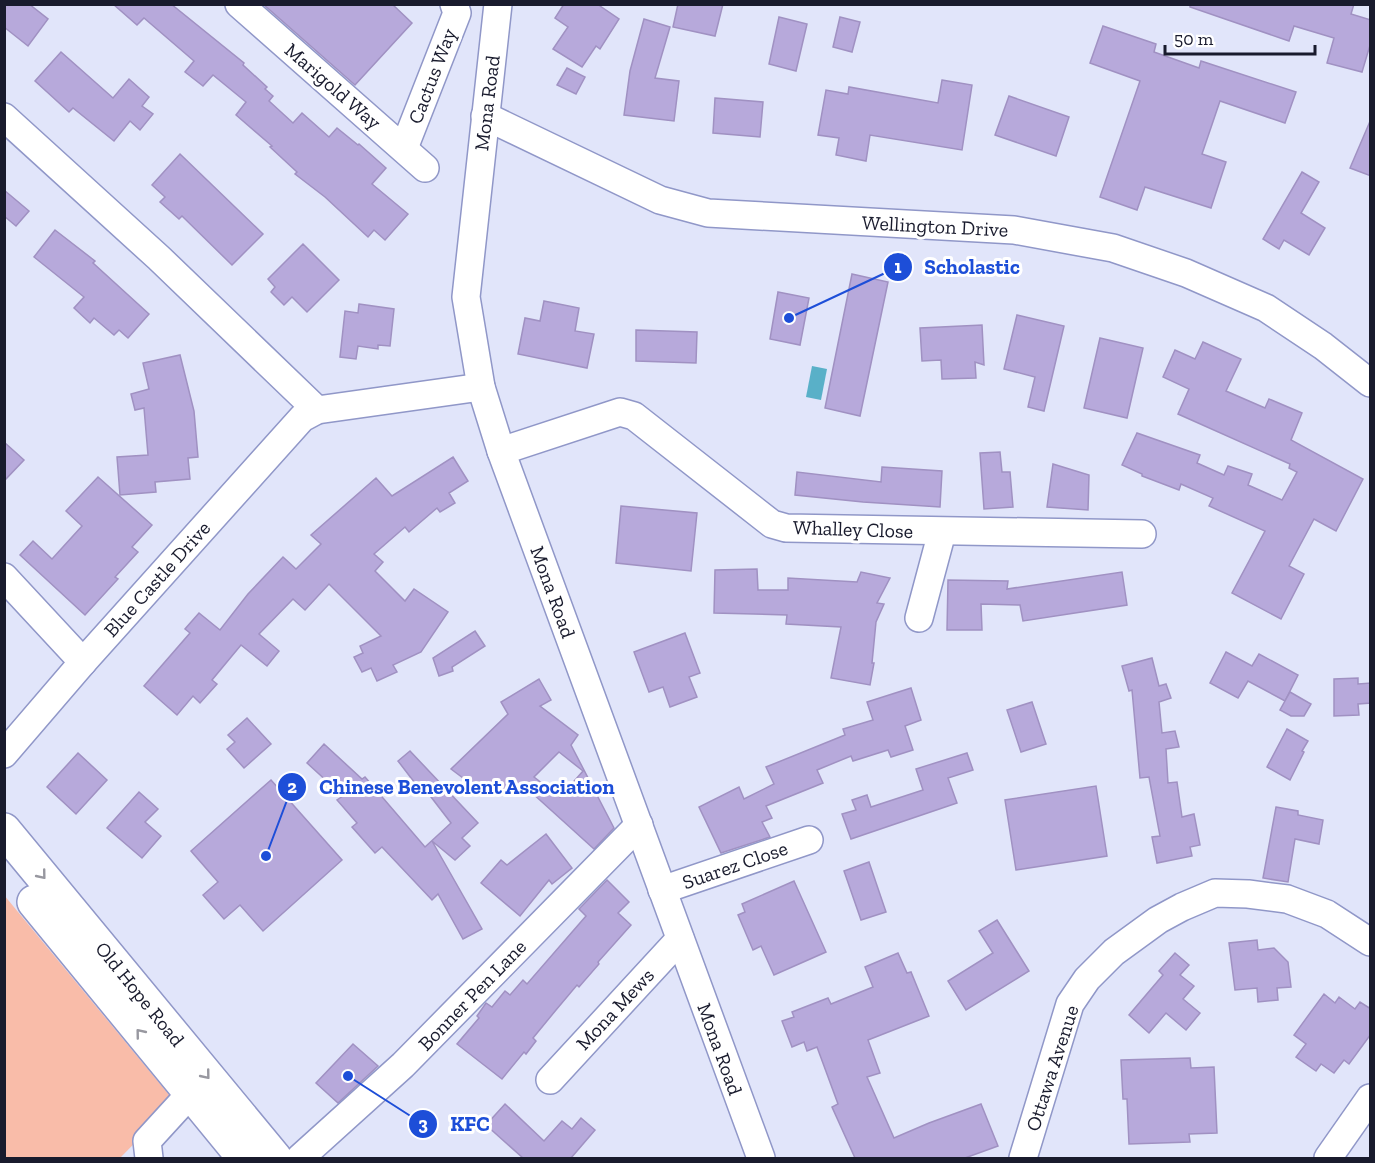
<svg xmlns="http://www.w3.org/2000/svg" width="1375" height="1163" font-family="'Zilla Slab',serif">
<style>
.green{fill:#f9bca9}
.water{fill:#59b0c8}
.building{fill:#b7a9db;stroke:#a091c2;stroke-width:1.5;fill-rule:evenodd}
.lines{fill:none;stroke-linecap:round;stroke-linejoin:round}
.minor-casing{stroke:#9097c8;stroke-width:30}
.major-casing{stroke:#9097c8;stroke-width:36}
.minor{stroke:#fff;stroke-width:27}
.major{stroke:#fff;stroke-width:33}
.oneway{stroke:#9898a0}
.labels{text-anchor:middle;stroke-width:6;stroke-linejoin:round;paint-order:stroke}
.street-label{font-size:20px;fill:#191b2d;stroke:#fff}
.leader{fill:none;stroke:#1d4ed8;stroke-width:2}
.callout-dot{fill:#1d4ed8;stroke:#fff;stroke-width:2}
.mark-label{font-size:18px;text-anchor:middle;font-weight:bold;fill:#fff}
.callout-label{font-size:21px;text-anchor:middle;font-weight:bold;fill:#1d4ed8;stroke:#fff;stroke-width:6;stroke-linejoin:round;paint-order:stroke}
</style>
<rect width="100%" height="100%" fill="#e1e5fa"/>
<polygon class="green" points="4,895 175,1102 120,1158 5,1158"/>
<polygon class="water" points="812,366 827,369 821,400 806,397"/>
<g class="building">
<polygon points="4,4 29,4 48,19 28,46 4,27"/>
<polygon points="113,4 171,4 244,63 243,65 267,87 265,89 273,96 269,101 293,123 302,113 329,137 337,128 358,145 359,144 386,168 372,184 408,214 385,240 374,230 368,237 325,197 295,174 297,172 270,147 272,146 236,115 246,102 213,75 203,86 185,72 194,61 144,18 137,25"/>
<polygon points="263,4 392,4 412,23 355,85"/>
<polygon points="564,4 597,4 619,19 600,49 596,46 582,67 553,49 568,27 555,18"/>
<polygon points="678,4 723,4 715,36 673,27"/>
<polygon points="1190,4 1354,4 1351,14 1371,20 1371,42 1362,72 1327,63 1334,38 1294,26 1289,41 1190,7"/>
<polygon points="779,17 807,24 796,71 769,64"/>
<polygon points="840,17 860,22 852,52 833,47"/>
<polygon points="644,19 670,27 655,78 679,81 674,121 624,115 630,71"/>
<polygon points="1103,26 1156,44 1154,52 1199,68 1201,61 1296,92 1285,123 1220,101 1202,154 1226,162 1211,208 1145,187 1137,210 1100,197 1140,81 1090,63"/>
<polygon points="61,52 113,98 129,79 149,97 142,106 153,114 140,130 130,121 114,141 73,108 69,112 35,81"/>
<polygon points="567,68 585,77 576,94 557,85"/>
<polygon points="942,80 972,85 962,150 870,135 866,161 836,155 839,138 818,135 826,90 848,94 849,87 938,103"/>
<polygon points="1009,96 1069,117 1056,156 995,135"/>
<polygon points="715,98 763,102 760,137 713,133"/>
<polygon points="1371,119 1371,176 1350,168"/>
<polygon points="180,154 263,234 232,265 182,216 179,219 160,202 165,197 152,185"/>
<polygon points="1302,172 1319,182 1301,213 1325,228 1309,255 1284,240 1279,249 1263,239"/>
<polygon points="4,190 29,211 16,226 4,216"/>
<polygon points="55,230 95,261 93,263 149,314 128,338 119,330 114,335 94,318 90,323 74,308 84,297 34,257"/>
<polygon points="303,244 339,280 307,312 292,297 284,305 271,292 275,287 268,279"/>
<polygon points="852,274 888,282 860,416 825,408"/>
<polygon points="778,292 809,298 800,345 770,339"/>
<polygon points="544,301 579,308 575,331 594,334 587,368 518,354 525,318 540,321"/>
<polygon points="359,304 394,309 390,346 378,345 378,349 358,346 356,359 340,357 345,311 358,313"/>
<polygon points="1017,315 1064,326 1044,411 1028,407 1035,377 1004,369"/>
<polygon points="982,325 984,365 975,362 976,378 942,379 941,360 922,361 920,328"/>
<polygon points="636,330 697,332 696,363 636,361"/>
<polygon points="1100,338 1143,348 1127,418 1084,408"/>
<polygon points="1203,342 1241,359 1226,391 1265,408 1269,399 1302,413 1291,440 1363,479 1336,531 1314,519 1289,566 1304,574 1281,619 1232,593 1265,531 1209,506 1213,498 1181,484 1179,490 1142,476 1142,474 1122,465 1137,433 1200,455 1197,463 1224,475 1228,466 1252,474 1248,485 1282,500 1297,472 1289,468 1290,464 1178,414 1189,389 1163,377 1175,350 1195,359"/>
<polygon points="180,355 194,411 198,457 188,458 190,479 155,482 156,492 120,495 117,457 148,455 144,408 135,410 131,394 149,389 143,363"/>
<polygon points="4,442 24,460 4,481"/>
<polygon points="1000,452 1002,472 1010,472 1013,507 984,509 980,453"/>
<polygon points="453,457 468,481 449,493 455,503 440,512 437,508 409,532 405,527 374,554 383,562 375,571 405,601 414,589 448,612 421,652 393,665 397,672 377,681 371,668 362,672 354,657 363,653 360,646 381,636 329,584 305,610 293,599 259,634 279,651 267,666 241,645 212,680 217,684 200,703 193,696 177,715 144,686 190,633 185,629 199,613 220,630 248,594 283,557 296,569 321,544 311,535 376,478 392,496"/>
<polygon points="1053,464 1089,475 1088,510 1047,507"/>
<polygon points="882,467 942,471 940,507 863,502 795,495 797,472 881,482"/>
<polygon points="98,477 152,525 132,547 138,552 115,577 118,579 85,615 20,555 33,541 52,559 82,526 66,511"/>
<polygon points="621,506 697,513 691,571 616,563"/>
<polygon points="757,569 758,590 788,590 788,578 857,582 861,572 890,578 877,603 884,604 876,622 872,663 874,663 870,685 831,678 841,627 786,624 787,615 714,613 715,570"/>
<polygon points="1122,572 1127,605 1023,621 1020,605 981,604 982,630 947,630 948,580 1008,581 1007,589"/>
<polygon points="475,631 485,646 452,667 453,671 439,676 433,658"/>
<polygon points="685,633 700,673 689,677 697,697 670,707 663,687 649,692 634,652"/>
<polygon points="1226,652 1252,666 1259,654 1298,675 1285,701 1248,681 1238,698 1210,683"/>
<polygon points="1152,658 1159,686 1166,684 1171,698 1159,702 1162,733 1175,731 1179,747 1166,749 1168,783 1177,782 1182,817 1194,814 1200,845 1190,847 1192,856 1157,863 1152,837 1160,836 1149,777 1140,778 1132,690 1129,691 1122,666"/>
<polygon points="1358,678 1358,684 1371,683 1371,703 1358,704 1359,715 1334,716 1334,679"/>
<path d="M 539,679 L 551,700 L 540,706 L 578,735 L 571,745 L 614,828 L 594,849 L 521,783 L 507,796 L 494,784 L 483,793 L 451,769 L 508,714 L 501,702 ZM 559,752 L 583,771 L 560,797 L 534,777 Z"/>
<polygon points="911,688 921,720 905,726 913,750 891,757 888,750 853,761 851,756 817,770 823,783 766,806 772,818 762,822 770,837 721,853 699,807 739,787 744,799 774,784 766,767 845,735 843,729 873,720 867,702"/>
<polygon points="1290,692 1311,704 1304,716 1291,716 1280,710"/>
<polygon points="1032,702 1046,744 1021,752 1007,710"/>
<polygon points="247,718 271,744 244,768 227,749 235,742 228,735"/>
<polygon points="1287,729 1308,741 1302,751 1304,752 1290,780 1267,767"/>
<polygon points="324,744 362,779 365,777 425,847 451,823 421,784 418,787 398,761 410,751 478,823 462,838 470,846 455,860 432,841 482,929 463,939 438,894 432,900 382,847 375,853 352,827 357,823 337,800 343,796 307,763"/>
<polygon points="78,753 107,780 76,814 47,787"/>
<polygon points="967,753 973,770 948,778 957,803 851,839 842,814 856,810 852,800 867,795 871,807 923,790 916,769"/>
<polygon points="271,780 342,860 263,931 240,905 224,919 203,895 218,882 191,851"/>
<polygon points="1096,786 1107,856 1016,870 1005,800"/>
<polygon points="139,792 158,809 145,822 161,836 142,858 107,828"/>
<polygon points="1276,807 1298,811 1298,815 1323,820 1319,844 1295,839 1288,882 1263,878"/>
<polygon points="546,834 572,868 552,884 549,880 520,916 481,883 501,860 507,865"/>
<polygon points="869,862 886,912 861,920 844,871"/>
<polygon points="607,880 629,902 618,913 631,925 598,962 599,964 579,987 577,985 556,1010 533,1038 536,1041 526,1054 524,1052 502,1079 457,1044 479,1018 477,1016 486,1003 492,1007 505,991 510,995 523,980 527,984 586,916 579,909"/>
<polygon points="794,881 826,952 774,975 761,946 753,950 738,915 745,912 742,904"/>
<polygon points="997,920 1029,971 966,1010 948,981 993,953 979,931"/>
<polygon points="1257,940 1258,950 1274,948 1288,962 1291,987 1277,988 1278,1000 1258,1002 1257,988 1235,990 1229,943"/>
<polygon points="898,953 907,973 911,972 929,1016 868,1040 880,1073 867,1077 894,1138 929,1123 981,1104 998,1146 965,1158 855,1158 832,1107 838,1104 817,1047 807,1051 804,1042 792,1047 782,1021 794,1017 792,1012 828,998 831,1004 873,987 865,967"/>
<polygon points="1175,953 1189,965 1180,975 1194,986 1183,999 1200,1013 1186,1030 1166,1013 1149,1033 1129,1015 1163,975 1159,971"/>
<polygon points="1324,994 1335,1003 1339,997 1355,1009 1360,1002 1371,1009 1371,1034 1349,1064 1344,1060 1334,1073 1321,1064 1316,1071 1296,1057 1306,1044 1294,1035"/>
<polygon points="353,1044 378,1066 338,1103 316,1083"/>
<polygon points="1190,1058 1191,1068 1214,1067 1217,1133 1189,1134 1190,1142 1129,1144 1127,1099 1123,1099 1121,1060"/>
<polygon points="505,1104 544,1141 562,1121 572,1129 581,1118 595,1130 571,1158 523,1158 486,1125"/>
</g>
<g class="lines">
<defs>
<g id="minor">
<polyline points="239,4 425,168"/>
<polyline points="498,4 466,297 481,387 501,451 761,1158"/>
<polyline points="485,116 660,200 708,213 1014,230 1113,248 1186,273 1266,308 1323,346 1370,383"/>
<polyline points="4,117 159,258 317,410"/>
<polyline points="404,148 457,13 454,4"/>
<polyline points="501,451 620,412 634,416 772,524 786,528 1142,534"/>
<polyline points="4,577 83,662"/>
<polyline points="919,618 942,532"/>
<polyline points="4,754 83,662 302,418 317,410 481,387"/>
<polyline points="662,890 809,840"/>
<polyline points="550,1080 680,939"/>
<polyline points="149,1158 147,1141 190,1094"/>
<polyline points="300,1158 403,1065 639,825"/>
<polyline points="1023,1158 1070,1004 1087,979 1114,952 1158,920 1182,907 1215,893 1248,894 1287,899 1327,914 1370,942"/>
<polyline points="1328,1158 1370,1098"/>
</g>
<g id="major">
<polyline points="4,830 275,1158"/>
<polyline points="34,902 244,1158"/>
</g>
</defs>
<use href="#minor" class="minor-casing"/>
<use href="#major" class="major-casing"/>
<use href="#minor" class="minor"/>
<use href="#major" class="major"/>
</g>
<defs><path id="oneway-chevron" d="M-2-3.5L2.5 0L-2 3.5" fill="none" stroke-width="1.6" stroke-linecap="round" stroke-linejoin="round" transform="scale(1.5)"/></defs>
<g class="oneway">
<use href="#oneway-chevron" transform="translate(42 875) rotate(51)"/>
<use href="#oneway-chevron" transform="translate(140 1033) rotate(-129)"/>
<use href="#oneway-chevron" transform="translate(206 1075) rotate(51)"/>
</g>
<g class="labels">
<g class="street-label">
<text transform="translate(432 76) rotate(-69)" y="7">Cactus Way</text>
<text transform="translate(333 86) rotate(41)" y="7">Marigold Way</text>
<text transform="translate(487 103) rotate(-83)" y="7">Mona Road</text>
<text transform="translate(935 226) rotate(3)" y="7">Wellington Drive</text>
<text transform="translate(853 529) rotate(2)" y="7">Whalley Close</text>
<text transform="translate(157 579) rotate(-48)" y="7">Blue Castle Drive</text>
<text transform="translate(553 592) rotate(70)" y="7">Mona Road</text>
<text transform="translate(735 865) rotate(-19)" y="7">Suarez Close</text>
<text transform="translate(140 994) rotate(51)" y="7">Old Hope Road</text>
<text transform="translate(472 995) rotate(-46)" y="7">Bonner Pen Lane</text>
<text transform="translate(615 1009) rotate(-47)" y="7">Mona Mews</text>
<text transform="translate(720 1049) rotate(70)" y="7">Mona Road</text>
<text transform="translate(1052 1068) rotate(-72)" y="7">Ottawa Avenue</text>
</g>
</g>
<path class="leader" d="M789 318L898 267M266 856L292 787M348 1076L423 1124"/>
<g class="callout-dot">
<circle cx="789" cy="318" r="6"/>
<circle cx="266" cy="856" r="6"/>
<circle cx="348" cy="1076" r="6"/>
<circle cx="898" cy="267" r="15"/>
<circle cx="292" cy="787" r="15"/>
<circle cx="423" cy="1124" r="15"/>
</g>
<g class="mark-label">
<text x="898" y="273">1</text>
<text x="292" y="793">2</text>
<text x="423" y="1130">3</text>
</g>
<g class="callout-label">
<text x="972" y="274">Scholastic</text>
<text x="467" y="794">Chinese Benevolent Association</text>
<text x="470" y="1131">KFC</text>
</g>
<rect width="1375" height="1163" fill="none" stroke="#191b2d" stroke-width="12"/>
<path d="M1165 45v9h150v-9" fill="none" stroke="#191b2d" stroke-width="3"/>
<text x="1174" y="45" font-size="18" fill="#191b2d" stroke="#ffffff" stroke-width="4.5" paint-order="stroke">50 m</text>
</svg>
